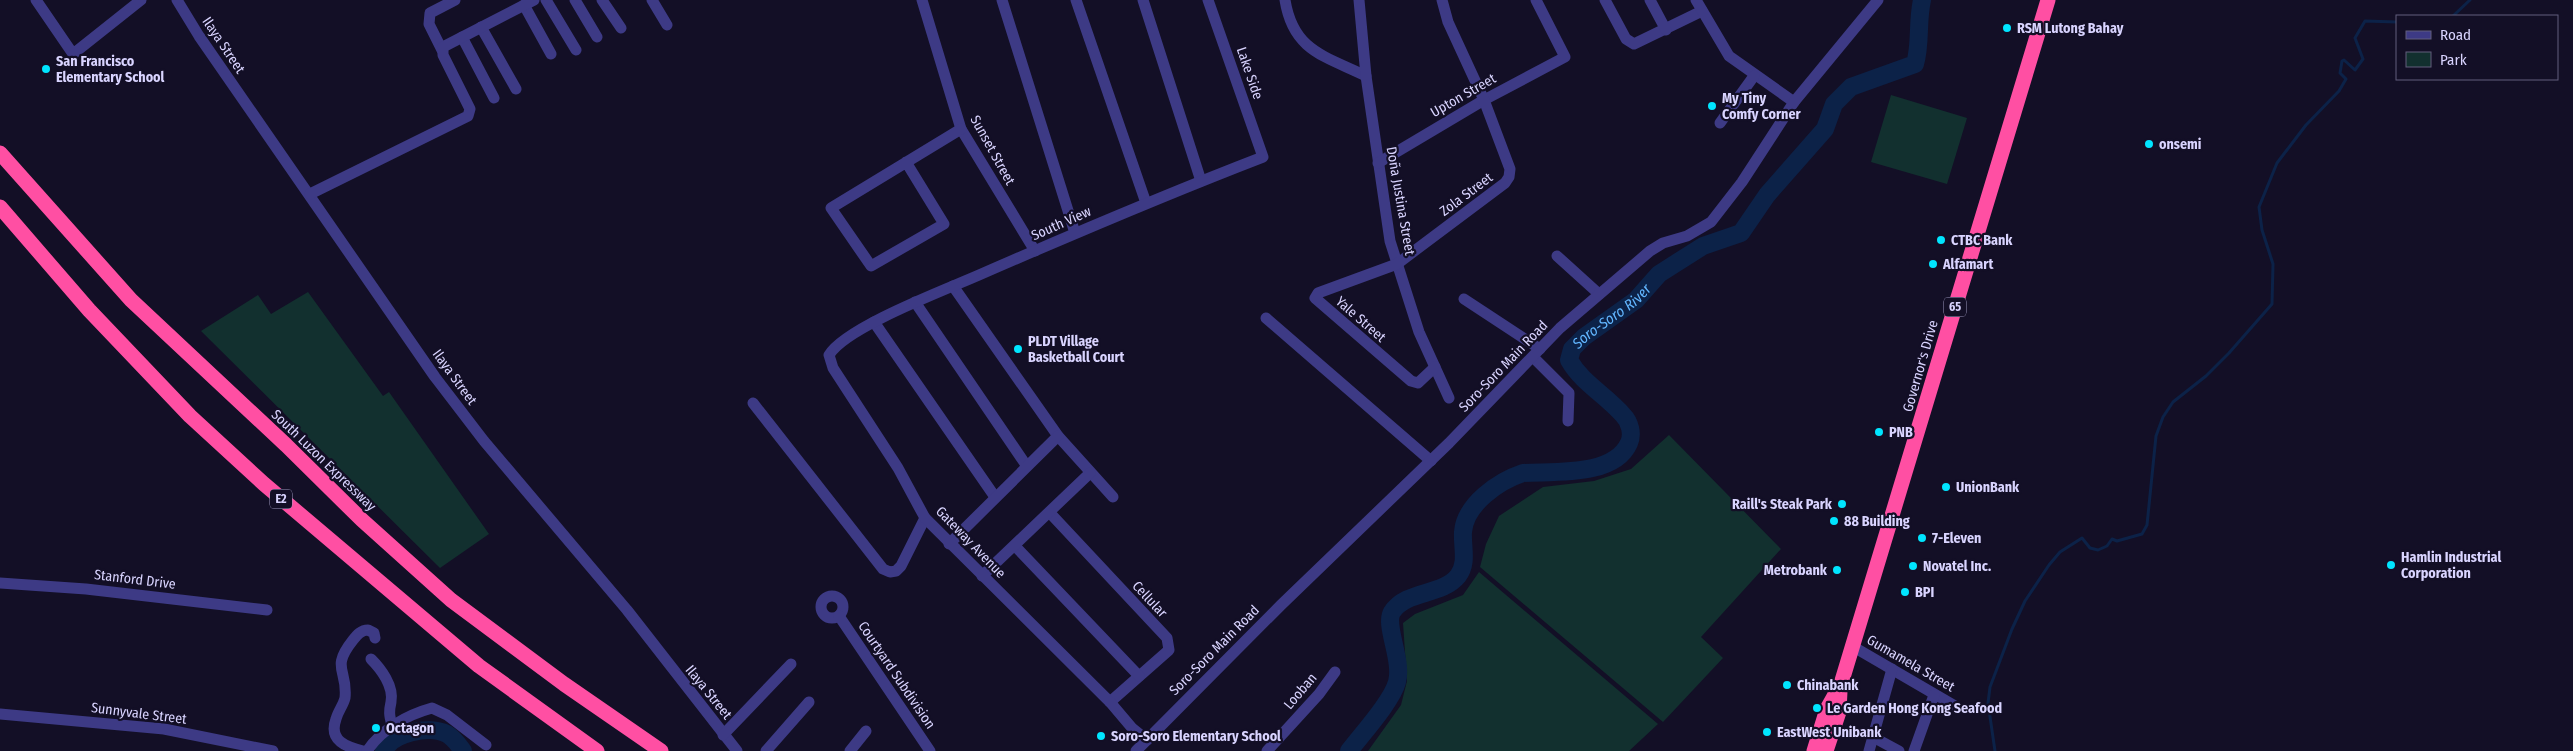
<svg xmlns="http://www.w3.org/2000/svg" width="2573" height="751" font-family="'Fira Sans Condensed',sans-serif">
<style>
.green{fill:#12302f}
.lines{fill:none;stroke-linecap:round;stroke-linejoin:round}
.stream{stroke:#0c2248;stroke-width:3}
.river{stroke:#0c2248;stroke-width:18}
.minor{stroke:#3d3a85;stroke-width:11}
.highway{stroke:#ff4fa3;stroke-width:15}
.poi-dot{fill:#00e5ff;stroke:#130f26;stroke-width:2}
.labels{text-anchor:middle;stroke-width:4.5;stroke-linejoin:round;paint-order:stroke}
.shield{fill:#130f26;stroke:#9e99be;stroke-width:1}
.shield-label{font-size:12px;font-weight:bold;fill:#d9d4ff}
.poi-label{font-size:14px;font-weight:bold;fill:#d9d4ff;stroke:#130f26;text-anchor:start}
.street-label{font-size:14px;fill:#d9d4ff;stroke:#130f26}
.water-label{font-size:15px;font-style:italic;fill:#62b6ff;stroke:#130f26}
</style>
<rect width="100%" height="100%" fill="#130f26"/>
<g class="green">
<polygon points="1891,95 1967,118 1947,184 1871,162"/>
<polygon points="308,292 383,396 389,392 489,534 440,568 201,331 258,295 271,314"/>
<polygon points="1669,435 1781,549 1701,637 1723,658 1663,722 1480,567 1486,544 1499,516 1543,487 1594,481 1631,469"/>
<polygon points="1479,572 1658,724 1629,751 1368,751 1401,705 1407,681 1403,623 1415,614 1463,595"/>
</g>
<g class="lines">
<g class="stream">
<polyline points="2453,16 2470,0"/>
<polyline points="1995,751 1988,703 1990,687 2012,629 2025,601 2049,565 2060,552 2082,538 2090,548 2098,550 2107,546 2112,539 2117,541 2142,534 2147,525 2156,436 2163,417 2173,402 2206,376 2229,353 2272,304 2273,264 2262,230 2259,207 2277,163 2306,125 2339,91 2346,79 2340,73 2342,61 2344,60 2355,70 2363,59 2355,38 2365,21 2397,22"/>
</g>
<g class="river">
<path d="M 384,751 C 392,733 429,725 447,734 C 454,738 458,744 463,751"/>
<path id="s1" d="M 1349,751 C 1362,734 1392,701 1397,682 C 1403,660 1384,625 1392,612 C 1406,590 1442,596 1458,576 C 1468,563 1462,547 1463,532 C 1465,504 1499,481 1523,473 C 1554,471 1614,477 1629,443 C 1633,434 1630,422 1623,415 C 1606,395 1582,383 1569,360 L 1572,349 L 1584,337 L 1636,300 L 1659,274 L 1703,246 L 1741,233 L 1767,195 L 1825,129 L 1834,104 L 1851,87 L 1915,64 C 1921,44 1917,22 1922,0"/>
</g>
<g class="minor">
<polyline points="36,0 73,54 141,0"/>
<polyline points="177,0 199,36 435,377 484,441 627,610 737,751"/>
<polyline points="546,0 576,50"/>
<polyline points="575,0 597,37"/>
<polyline points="602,0 621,28"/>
<polyline points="652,0 667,25"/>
<polyline points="922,0 961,129 1035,251"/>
<polyline points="1002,0 1075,233"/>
<polyline points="1076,0 1146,203"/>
<polyline points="1143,0 1201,181"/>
<path d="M 1285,0 C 1293,51 1325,56 1366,76"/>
<polyline points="1359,0 1366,76 1390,241 1419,332 1449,398"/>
<polyline points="1605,0 1626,39 1634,44 1702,11"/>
<polyline points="1650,0 1666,30"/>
<polyline points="1696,0 1729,56 1794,102"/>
<polyline points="524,5 551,54"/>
<polyline points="481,27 516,89"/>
<polyline points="462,37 494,98"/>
<polyline points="442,50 429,24 430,13 455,0"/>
<polyline points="1720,123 1754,76"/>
<polyline points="906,162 944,224 871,266 831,208 961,129"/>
<polyline points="1378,163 1484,100 1565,57 1536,0"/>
<polyline points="310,194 468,116 470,109 443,55 443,47 534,0"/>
<polyline points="1557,256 1599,294"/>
<polyline points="953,286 1058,436 1113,497"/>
<polyline points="1464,299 1540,349"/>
<polyline points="915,302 1026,465"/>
<polyline points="1266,318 1431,461"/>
<polyline points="874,322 995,497"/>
<polyline points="1533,357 1569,393 1568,421"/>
<polyline points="1435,367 1418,383 1411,381 1315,298 1318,293 1397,264 1505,183 1509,177 1510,169 1484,100 1448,22 1442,0"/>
<polyline points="753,403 883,569 890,572 896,571 901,566 925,518"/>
<polyline points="1050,513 1167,638 1169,650 1110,702"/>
<polyline points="949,544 1058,436"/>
<polyline points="1015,546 1139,676"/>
<polyline points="982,576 1090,473"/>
<polyline points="0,583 86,589 267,610"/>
<circle cx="832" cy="607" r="11"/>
<polyline points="839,616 930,751"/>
<polyline points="1852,646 1955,706"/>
<path d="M 371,659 C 381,669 394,686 391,702 C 389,711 389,715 392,725"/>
<polyline points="0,714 164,729 273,751"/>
<polyline points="723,735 791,664"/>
<polyline points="1873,737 1899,751"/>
<path d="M 1147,740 L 1132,728 L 1110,702 L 925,518 L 898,468 L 833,368 L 829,355 C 846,327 945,290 979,275 C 1073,234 1167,194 1263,157 L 1208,0"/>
<path d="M 363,751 C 347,747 328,741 336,719 C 338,711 343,706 345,698 C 348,669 330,669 353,640 C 357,635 361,630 368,630 L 374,633 L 375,638"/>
<path d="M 367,751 C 382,729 407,715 432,708 L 447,715 L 486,745"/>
<polyline points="766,751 809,702"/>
<polyline points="850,751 866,731"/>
<polyline points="1136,751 1281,605 1449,443 1560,328 1650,251 1663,243 1687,236 1711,222 1742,182 1794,102 1878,0"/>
<polyline points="1267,751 1319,694 1335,672"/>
<polyline points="1869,751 1892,669"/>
<polyline points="1914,751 1934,695"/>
</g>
<g class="highway">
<polyline points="0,153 131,300 286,445 362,520 451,600 564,684 661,751"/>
<polyline points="0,207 89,310 190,416 264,484 479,666 597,751"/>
<polyline points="1814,751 1827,709 1841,684 2048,0"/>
<polyline points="1826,751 1839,712 1840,691"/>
</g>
</g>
<g class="poi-dot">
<circle cx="2007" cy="28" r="5"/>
<circle cx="46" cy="69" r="5"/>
<circle cx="1712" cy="106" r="5"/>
<circle cx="2149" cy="144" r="5"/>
<circle cx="1941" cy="240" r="5"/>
<circle cx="1933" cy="264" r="5"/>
<circle cx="1018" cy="349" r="5"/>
<circle cx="1879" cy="432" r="5"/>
<circle cx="1946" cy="487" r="5"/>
<circle cx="1842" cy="504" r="5"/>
<circle cx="1834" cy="521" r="5"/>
<circle cx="1922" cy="538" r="5"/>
<circle cx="2391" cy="565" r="5"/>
<circle cx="1913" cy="566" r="5"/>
<circle cx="1837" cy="570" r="5"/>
<circle cx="1905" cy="592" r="5"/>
<circle cx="1787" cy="685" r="5"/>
<circle cx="1817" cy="708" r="5"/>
<circle cx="376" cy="728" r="5"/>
<circle cx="1767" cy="732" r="5"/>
<circle cx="1101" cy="736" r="5"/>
</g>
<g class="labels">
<g class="shield">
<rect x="1944" y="297.5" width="22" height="19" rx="4"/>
<rect x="270" y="489.5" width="22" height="19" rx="4"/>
</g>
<g class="shield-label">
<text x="1955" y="311">65</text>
<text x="281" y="503">E2</text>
</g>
<g class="poi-label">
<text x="2017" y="33">RSM Lutong Bahay</text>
<text x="56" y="66">San Francisco<tspan x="56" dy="16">Elementary School</tspan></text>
<text x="1722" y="103">My Tiny<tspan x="1722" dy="16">Comfy Corner</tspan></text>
<text x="2159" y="149">onsemi</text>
<text x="1951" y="245">CTBC Bank</text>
<text x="1943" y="269">Alfamart</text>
<text x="1028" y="346">PLDT Village<tspan x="1028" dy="16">Basketball Court</tspan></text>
<text x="1889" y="437">PNB</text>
<text x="1956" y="492">UnionBank</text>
<text x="1832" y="509" text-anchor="end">Raill's Steak Park</text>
<text x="1844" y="526">88 Building</text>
<text x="1932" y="543">7-Eleven</text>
<text x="2401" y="562">Hamlin Industrial<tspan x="2401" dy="16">Corporation</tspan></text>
<text x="1923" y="571">Novatel Inc.</text>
<text x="1827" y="575" text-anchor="end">Metrobank</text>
<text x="1915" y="597">BPI</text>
<text x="1797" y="690">Chinabank</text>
<text x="1827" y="713">Le Garden Hong Kong Seafood</text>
<text x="386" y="733">Octagon</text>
<text x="1777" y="737">EastWest Unibank</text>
<text x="1111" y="741">Soro-Soro Elementary School</text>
</g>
<g class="street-label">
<text transform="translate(224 45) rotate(56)" y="5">Ilaya Street</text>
<text transform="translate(1250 73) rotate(71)" y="5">Lake Side</text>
<text transform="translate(1463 95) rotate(-30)" y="5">Upton Street</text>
<text transform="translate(993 150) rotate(61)" y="5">Sunset Street</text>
<text transform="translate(1466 194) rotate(-37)" y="5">Zola Street</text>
<text transform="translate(1401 201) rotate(80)" y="5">Doña Justina Street</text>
<text transform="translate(1061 223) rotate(-24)" y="5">South View</text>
<text transform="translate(1361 319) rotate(41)" y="5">Yale Street</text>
<text transform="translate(1503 366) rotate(-46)" y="5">Soro-Soro Main Road</text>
<text transform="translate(1920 366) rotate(-74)" y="5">Governor's Drive</text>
<text transform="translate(455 377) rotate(54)" y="5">Ilaya Street</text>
<text transform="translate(324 460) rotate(44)" y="5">South Luzon Expressway</text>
<text transform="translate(971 542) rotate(46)" y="5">Gateway Avenue</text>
<text transform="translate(135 579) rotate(7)" y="5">Stanford Drive</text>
<text transform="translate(1150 599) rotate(47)" y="5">Cellular</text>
<text transform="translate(1214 650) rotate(-45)" y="5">Soro-Soro Main Road</text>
<text transform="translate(1911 663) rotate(30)" y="5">Gumamela Street</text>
<text transform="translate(897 675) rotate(56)" y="5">Courtyard Subdivision</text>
<text transform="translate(1300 691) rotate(-50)" y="5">Looban</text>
<text transform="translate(709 692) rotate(51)" y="5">Ilaya Street</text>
<text transform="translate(139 713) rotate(7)" y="5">Sunnyvale Street</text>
</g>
<g class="water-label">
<text dy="5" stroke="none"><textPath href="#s1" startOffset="652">Soro-Soro River</textPath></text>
</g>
</g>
<rect x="2396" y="15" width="162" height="65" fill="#130f26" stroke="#625e7d"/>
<rect x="2406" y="31" width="25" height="8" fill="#3d3a85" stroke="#625e7d"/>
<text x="2440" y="40" font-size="15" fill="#d9d4ff">Road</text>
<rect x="2406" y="52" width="25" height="15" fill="#12302f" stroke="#625e7d"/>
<text x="2440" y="65" font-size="15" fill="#d9d4ff">Park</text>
</svg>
